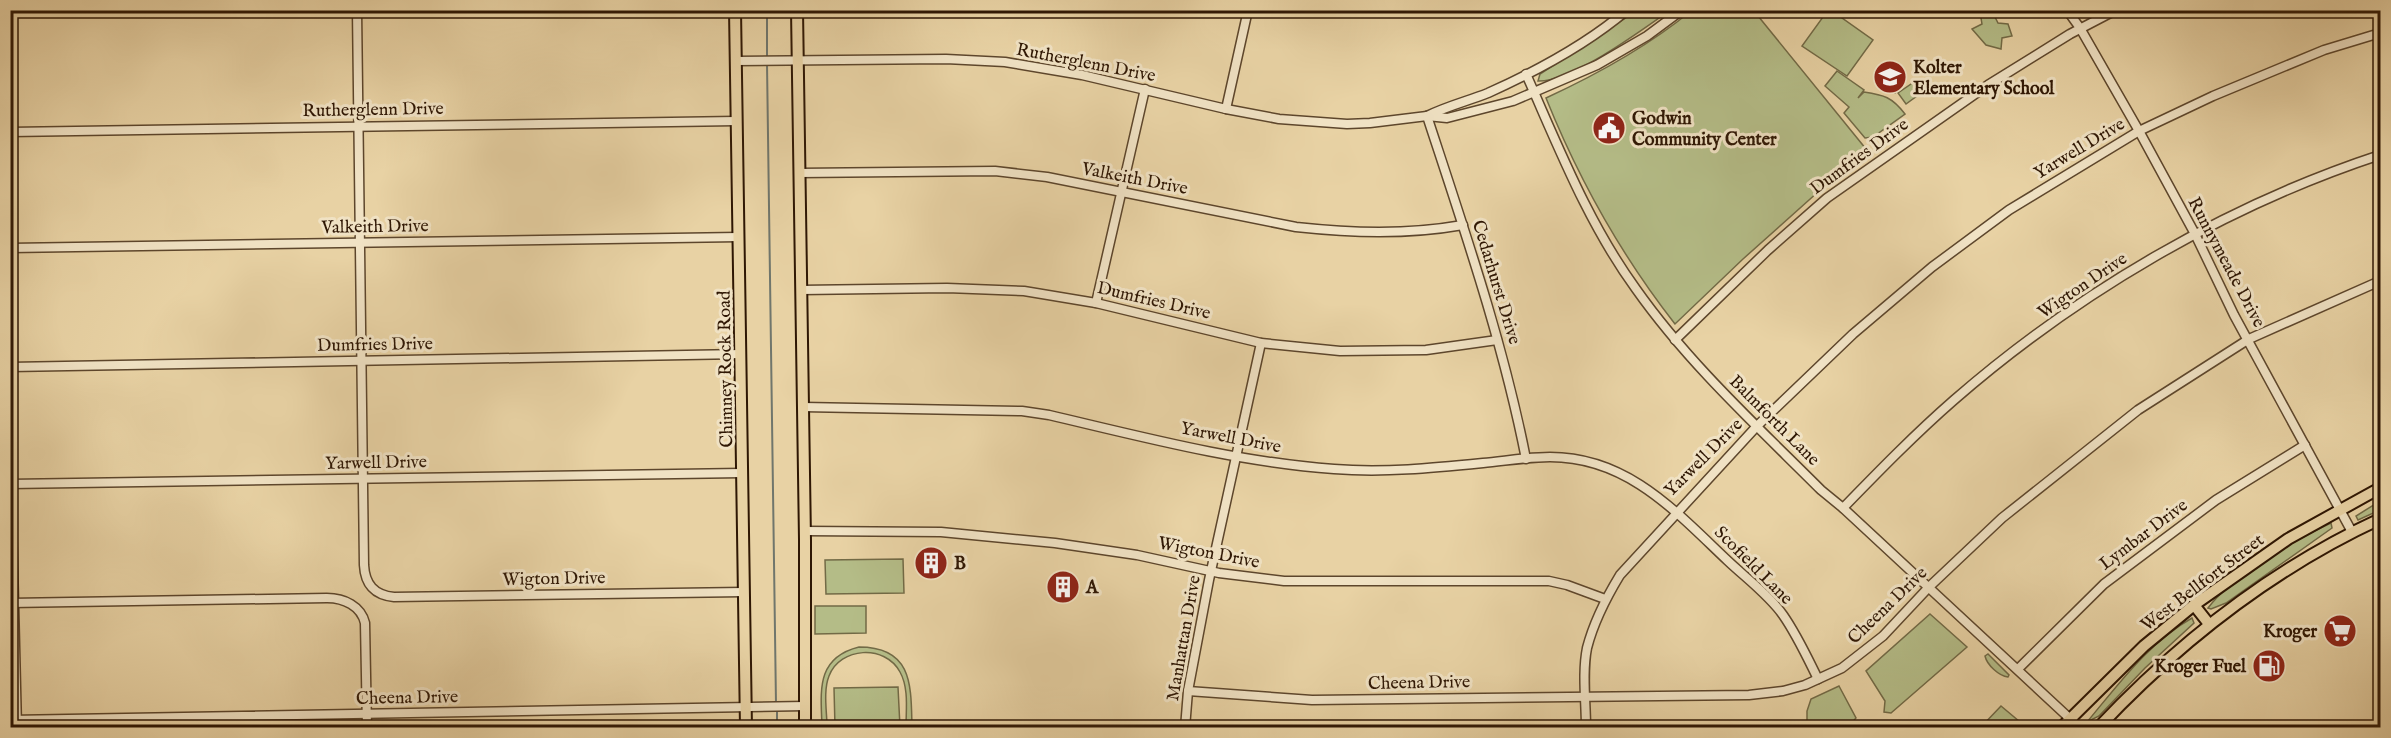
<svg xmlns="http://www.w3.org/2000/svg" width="2391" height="738" font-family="'IM FELL English',serif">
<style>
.green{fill:#b4bc87;stroke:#726a46;stroke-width:1.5}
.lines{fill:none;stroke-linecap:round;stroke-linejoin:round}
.stream{stroke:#70766c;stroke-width:2}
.minor-casing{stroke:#5d462c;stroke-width:11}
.major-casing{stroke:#2f1704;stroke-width:14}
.minor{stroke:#f0e2c4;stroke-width:8}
.major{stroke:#e8d2a4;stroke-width:10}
.labels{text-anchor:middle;stroke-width:6;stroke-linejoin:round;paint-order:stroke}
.street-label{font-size:18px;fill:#2f1704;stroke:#f0e2c4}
.poi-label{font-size:18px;font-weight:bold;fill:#2f1704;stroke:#f0e2c4;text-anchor:start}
</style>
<rect width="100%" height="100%" fill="#e8d2a4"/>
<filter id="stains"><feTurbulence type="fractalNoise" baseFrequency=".00333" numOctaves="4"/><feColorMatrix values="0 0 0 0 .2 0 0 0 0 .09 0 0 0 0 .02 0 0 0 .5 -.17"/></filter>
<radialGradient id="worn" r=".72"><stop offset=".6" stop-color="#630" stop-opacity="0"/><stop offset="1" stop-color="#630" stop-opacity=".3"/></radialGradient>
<g class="green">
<polygon points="1828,10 1832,11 1873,40 1847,76 1802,46"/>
<path d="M 1636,11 L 1669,11 C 1640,31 1572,82 1538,81 L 1540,74 Z"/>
<path d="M 1691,11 L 1754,11 L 1866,149 L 1743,259 L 1675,324 C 1621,255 1579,180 1546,98 C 1598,74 1647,47 1691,11 Z"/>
<polygon points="1980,12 1993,13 1998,23 2008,24 2012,36 2002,38 2001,49 1986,45 1972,29 1982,24"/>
<path d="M 1837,71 L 1864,90 L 1858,98 L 1864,92 C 1884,95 1892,97 1905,114 L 1873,137 L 1865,138 L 1844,113 L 1849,107 L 1825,86 Z"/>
<polygon points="1889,72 1899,73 1904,83 1895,93 1882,85 1882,79"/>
<polygon points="1914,82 1921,93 1906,104 1898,93"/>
<polygon points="2380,501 2380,510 2358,520 2356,516"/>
<path d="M 2331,523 L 2332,528 L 2226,603 L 2211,609 L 2208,608 C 2231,577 2296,539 2331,523 Z"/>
<polygon points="903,559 904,593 826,594 825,560"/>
<polygon points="815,606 866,606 866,633 815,634"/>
<polygon points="1930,614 1967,647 1891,713 1884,712 1885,701 1866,671"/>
<path d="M 2192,618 L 2194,623 L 2145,668 L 2099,716 L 2087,722 C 2118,685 2149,642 2192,618 Z"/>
<path d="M 859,647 C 913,647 911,686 912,727 L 906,727 C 906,710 909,688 900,672 C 885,644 840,647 829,676 C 823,691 827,712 827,727 L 822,727 C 821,692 815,658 859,647 Z"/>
<path d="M 1988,654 L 2009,675 L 2008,677 C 1999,676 1987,665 1985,656 Z"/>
<polygon points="1839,686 1856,718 1848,727 1807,727 1807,711 1811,699"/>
<polygon points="898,687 900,727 835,727 834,688"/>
<polygon points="2001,706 2026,727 1981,727"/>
</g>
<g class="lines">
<g class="stream">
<polyline points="767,10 767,59"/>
<polyline points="767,64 776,704"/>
<polyline points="777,709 777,728"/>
</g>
<defs>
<g id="minor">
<path d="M 357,10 L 364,565 C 365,584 374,595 394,597 L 744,592"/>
<polyline points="2067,10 2080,28 2139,131 2195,234 2234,315 2352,532"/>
<polyline points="10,11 67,10"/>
<polyline points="736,61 946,59 1005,62 1082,75 1226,109 1279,119 1347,124 1370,123 1427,116 1447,118 1513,101 1597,65 1647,36 1682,10"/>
<path d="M 1526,74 C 1559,148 1588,223 1636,289 C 1689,364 1757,426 1821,490 L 1843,508 L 2080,728"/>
<polyline points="1226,109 1248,10"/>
<path d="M 1427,116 C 1464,229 1503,342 1526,459"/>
<path d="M 1427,116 C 1447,106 1468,101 1488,93 C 1537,71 1586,45 1627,10"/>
<polyline points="10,132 736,121"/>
<path d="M 799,173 L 995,171 L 1047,177 L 1296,227 C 1352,233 1406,235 1463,225"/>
<polyline points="10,248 739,237"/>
<polyline points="801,290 947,288 1024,291 1096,303 1261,343 1340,351 1426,350 1497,340"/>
<polyline points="1096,303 1145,89"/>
<polyline points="1675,340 1768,250 1827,198 1988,85 2070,34 2116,10"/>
<polyline points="10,367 741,354"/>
<path d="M 803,407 L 1022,411 L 1049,415 C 1143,437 1237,462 1334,469 C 1383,473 1433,468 1483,463 C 1505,461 1528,457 1550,457 C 1628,457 1676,512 1728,561 C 1746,578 1769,595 1783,615 C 1797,635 1807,657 1818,679"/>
<polyline points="10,438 17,728"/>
<polyline points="10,484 742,473"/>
<path d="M 1843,508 C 1879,471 1915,434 1954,400 C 2077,293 2225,206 2380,155"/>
<polyline points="805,531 941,532 1055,543 1137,555 1219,573 1284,581 1549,581 1567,585 1605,599"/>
<path d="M 10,603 L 327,598 C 344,598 361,606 365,623 L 367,728"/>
<polyline points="2018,669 2104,584 2216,500 2305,445"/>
<polyline points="1188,691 1312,700 1749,695 1783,691 1805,685 1842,668 1883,636 1929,587 2002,518 2138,410 2249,339 2380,281"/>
<polyline points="10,720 805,706"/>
<polyline points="1185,728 1188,691 1209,580 1261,343"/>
<path d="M 1586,728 C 1586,702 1582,673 1587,648 C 1594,621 1606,598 1620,575 L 1757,426 L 1853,334 L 1932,267 L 2009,210 L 2139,131 L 2213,96 L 2324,50 L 2380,33"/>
</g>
<g id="major">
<polyline points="735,10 746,728"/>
<polyline points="797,10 805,540 805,728"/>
<polyline points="2194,605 2209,624"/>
<polyline points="2061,728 2144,646 2194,605 2288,539 2380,488"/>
<path d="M 2098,728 C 2180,641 2272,569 2380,519"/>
</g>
</defs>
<use href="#minor" class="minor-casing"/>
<use href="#major" class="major-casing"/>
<use href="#minor" class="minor"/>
<use href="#major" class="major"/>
</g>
<defs>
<symbol id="school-disc" viewBox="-11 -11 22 22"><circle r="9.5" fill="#8f2418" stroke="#f0e2c4"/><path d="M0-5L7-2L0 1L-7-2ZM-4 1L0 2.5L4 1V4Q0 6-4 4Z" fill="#fff"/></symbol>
<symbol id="civic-disc" viewBox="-11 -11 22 22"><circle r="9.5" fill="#8f2418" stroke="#f0e2c4"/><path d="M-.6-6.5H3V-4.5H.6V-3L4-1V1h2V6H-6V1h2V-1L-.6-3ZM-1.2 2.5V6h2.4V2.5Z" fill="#fff"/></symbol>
<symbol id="building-disc" viewBox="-11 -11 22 22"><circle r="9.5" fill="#8f2418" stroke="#f0e2c4"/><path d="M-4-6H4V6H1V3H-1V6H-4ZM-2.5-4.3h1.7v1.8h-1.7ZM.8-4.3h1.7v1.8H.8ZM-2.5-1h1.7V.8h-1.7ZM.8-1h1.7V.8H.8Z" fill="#fff"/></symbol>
<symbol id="supermarket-disc" viewBox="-11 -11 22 22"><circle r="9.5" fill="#8f2418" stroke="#f0e2c4"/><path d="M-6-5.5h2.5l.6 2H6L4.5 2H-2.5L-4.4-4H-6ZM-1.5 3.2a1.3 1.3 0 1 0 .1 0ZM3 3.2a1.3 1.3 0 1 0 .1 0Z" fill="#fff"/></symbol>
<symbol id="fuel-disc" viewBox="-11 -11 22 22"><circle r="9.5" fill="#8f2418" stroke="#f0e2c4"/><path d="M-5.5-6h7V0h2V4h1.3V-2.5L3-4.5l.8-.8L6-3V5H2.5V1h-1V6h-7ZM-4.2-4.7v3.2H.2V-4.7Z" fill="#fff"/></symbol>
</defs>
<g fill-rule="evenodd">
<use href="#school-disc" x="1871" y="58" width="38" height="38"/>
<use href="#civic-disc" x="1590" y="109" width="38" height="38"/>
<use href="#building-disc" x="912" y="544" width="38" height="38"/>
<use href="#building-disc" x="1044" y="568" width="38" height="38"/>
<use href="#supermarket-disc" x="2321" y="612" width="38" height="38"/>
<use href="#fuel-disc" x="2250" y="647" width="38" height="38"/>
</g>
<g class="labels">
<g class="street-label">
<text transform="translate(1086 62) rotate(11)" y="6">Rutherglenn Drive</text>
<text transform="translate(373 109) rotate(-1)" y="6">Rutherglenn Drive</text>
<text transform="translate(2079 148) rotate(-31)" y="6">Yarwell Drive</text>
<text transform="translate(1859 156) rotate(-36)" y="6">Dumfries Drive</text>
<text transform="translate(1135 178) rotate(11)" y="6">Valkeith Drive</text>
<text transform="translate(375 226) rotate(-1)" y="6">Valkeith Drive</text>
<text transform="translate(2227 262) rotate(62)" y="6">Runnymeade Drive</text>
<text transform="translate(1497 282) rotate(73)" y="6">Cedarhurst Drive</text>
<text transform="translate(2082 285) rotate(-34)" y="6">Wigton Drive</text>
<text transform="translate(1154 300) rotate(13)" y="6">Dumfries Drive</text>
<text transform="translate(375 344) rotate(-1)" y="6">Dumfries Drive</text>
<text transform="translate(725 369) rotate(-91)" y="6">Chimney Rock Road</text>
<text transform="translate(1775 420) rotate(45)" y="6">Balmforth Lane</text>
<text transform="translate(1231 437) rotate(11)" y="6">Yarwell Drive</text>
<text transform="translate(1703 457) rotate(-45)" y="6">Yarwell Drive</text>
<text transform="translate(376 462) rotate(-1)" y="6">Yarwell Drive</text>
<text transform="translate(2143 534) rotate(-37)" y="6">Lymbar Drive</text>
<text transform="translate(1209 552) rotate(11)" y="6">Wigton Drive</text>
<text transform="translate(1754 565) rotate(45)" y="6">Scofield Lane</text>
<text transform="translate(554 578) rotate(-1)" y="6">Wigton Drive</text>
<text transform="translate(2202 582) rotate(-37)" y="6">West Bellfort Street</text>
<text transform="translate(1887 605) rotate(-44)" y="6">Cheena Drive</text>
<text transform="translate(1183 638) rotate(-80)" y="6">Manhattan Drive</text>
<text transform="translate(1419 682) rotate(-1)" y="6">Cheena Drive</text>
<text transform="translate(407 697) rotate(-1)" y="6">Cheena Drive</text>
</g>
<g class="poi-label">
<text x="1913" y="73">Kolter<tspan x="1913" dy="21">Elementary School</tspan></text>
<text x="1632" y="124">Godwin<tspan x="1632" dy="21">Community Center</tspan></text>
<text x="954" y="569">B</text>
<text x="1086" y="593">A</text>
<text x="2317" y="637" text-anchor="end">Kroger</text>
<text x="2246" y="672" text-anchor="end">Kroger Fuel</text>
</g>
</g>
<rect width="2391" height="738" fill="none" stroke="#e8d2a4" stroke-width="36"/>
<rect x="12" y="12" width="2367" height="714" fill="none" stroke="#2f1704" stroke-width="3"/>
<rect x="18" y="18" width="2355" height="702" fill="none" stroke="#2f1704" stroke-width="1.5"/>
<rect width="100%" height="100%" filter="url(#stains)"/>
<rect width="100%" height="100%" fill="url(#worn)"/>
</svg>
